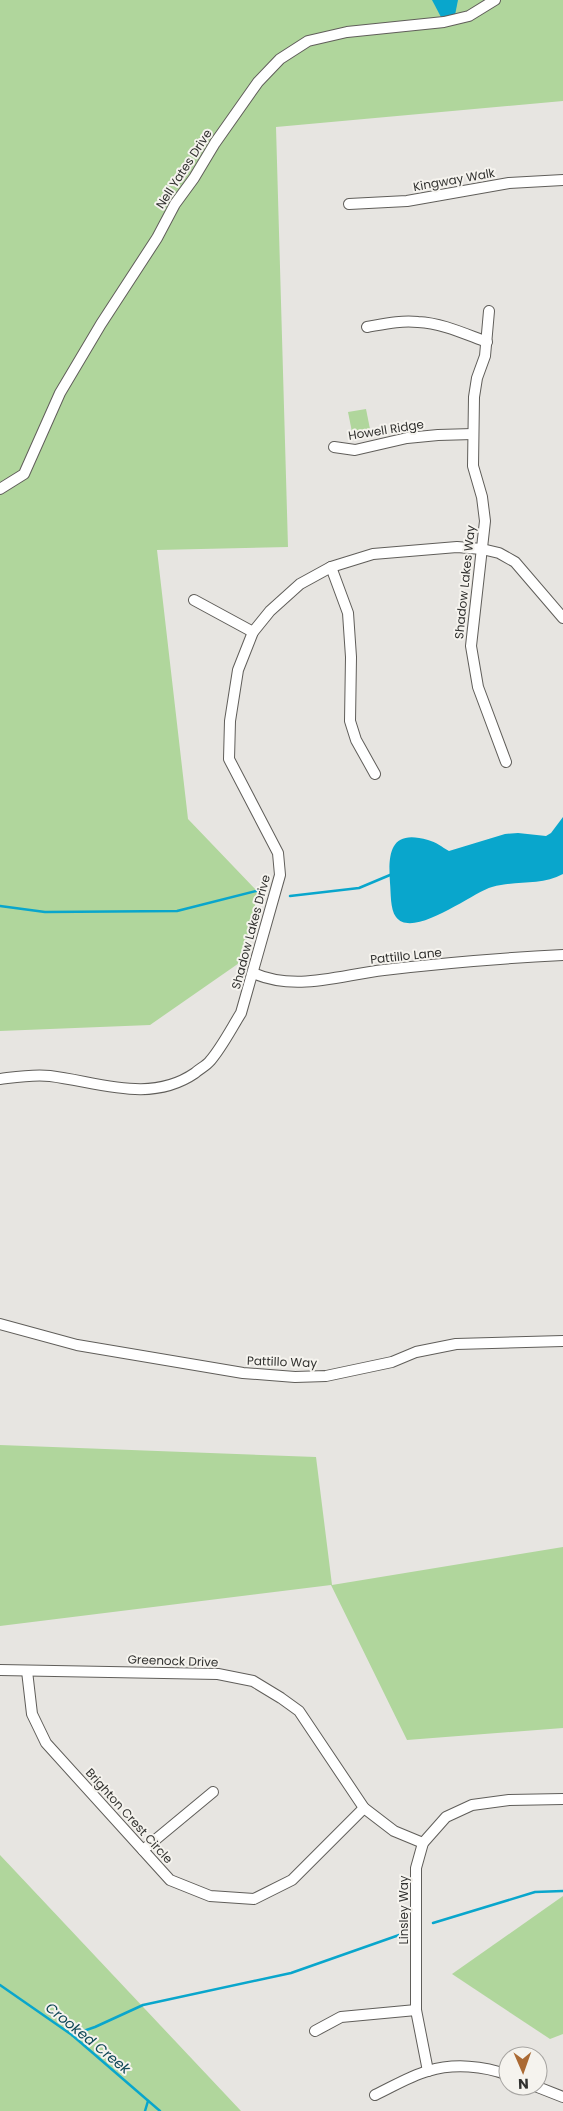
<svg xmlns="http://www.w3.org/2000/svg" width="563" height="2111" font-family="Poppins,sans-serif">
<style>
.green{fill:#b0d69c}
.water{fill:#09a6cc}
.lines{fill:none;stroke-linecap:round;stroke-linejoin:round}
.stream{stroke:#09a6cc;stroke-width:2.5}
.minor-casing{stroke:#605e5a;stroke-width:12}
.minor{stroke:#fff;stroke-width:10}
.labels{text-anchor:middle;stroke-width:4;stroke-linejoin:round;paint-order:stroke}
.street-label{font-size:12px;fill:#31312f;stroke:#f5f3ee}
.water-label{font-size:14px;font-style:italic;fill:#0d4655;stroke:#f5f3ee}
</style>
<rect width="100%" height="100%" fill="#e7e5e1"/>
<g class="green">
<polygon points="0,0 563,0 563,101 276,127 288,547 157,550 188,819 258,892 242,961 150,1025 0,1031"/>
<polygon points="366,409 371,434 353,437 348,412"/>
<polygon points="0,1445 316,1457 332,1585 563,1547 563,1728 407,1740 331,1585 0,1626"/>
<polygon points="0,1855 241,2111 0,2111"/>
<polygon points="563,1896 563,2034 550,2039 452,1974"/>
</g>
<g class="water">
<polygon points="432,0 458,0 455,15 442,19"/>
<path d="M 563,817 L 563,874 C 541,886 516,880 492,887 C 473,892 413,940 396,917 C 390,909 391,893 390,883 C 388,853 390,829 428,840 C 436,842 442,847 449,851 L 505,834 L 518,833 L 546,836 L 551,833 Z"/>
</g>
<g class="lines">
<g class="stream">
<polyline points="290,896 359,888 390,875"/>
<polyline points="0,906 45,912 177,911 260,890"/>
<polyline points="433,1923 535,1892 563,1891"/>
<polyline points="0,1985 72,2035 160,2111"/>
<polyline points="72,2035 95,2027 143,2005 291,1973 402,1934"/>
<polyline points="145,2111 148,2101"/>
</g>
<defs>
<g id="minor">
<polyline points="349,204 407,201 509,183 563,180"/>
<polyline points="489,311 485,356 477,378 474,397 473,466 482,497 485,521 471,646 478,687 506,762"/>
<path d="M 367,327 C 384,324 401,320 418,322 C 442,323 465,334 487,342"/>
<polyline points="334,447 355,450 407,438 438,435 473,434"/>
<polyline points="0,489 24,474 60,393 101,324 157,238 175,204 194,178 215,143 258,82 280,59 308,41 347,32 444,22 469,16 495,0"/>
<polyline points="331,567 348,613 351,657 350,721 356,740 375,774"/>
<polyline points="194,600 253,632"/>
<path d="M 253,973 C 296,992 340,975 384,970 C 443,963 504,958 563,955"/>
<path d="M 0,1079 C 16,1077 33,1074 50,1076 C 99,1082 150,1104 195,1073 C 199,1069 206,1066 210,1061 C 222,1047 231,1029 241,1013 L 280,875 L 278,853 L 229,759 L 230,721 L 238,670 L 253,632 L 270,611 L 300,584 L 331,567 L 373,554 L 457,547 L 482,549 L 499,553 L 515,562 L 563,618"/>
<polyline points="0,1324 77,1345 243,1373 295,1377 326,1376 392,1362 416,1352 456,1344 563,1341"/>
<polyline points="0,1670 218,1674 253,1681 281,1698 299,1711 364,1808 394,1831 423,1843"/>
<polyline points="27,1671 32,1714 46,1743 170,1880 210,1896 254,1899 292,1880 364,1808"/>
<polyline points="143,1850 213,1792"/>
<polyline points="315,2031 341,2017 416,2010"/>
<polyline points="428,2071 416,2010 416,1868 423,1843 446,1817 472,1805 509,1800 563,1799"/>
<polyline points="535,2086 563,2097"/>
<path d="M 375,2095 C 392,2087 410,2076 428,2071 C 454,2063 484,2066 508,2075"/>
</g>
</defs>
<use href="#minor" class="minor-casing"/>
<use href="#minor" class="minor"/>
</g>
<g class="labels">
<g class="street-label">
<text transform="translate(184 169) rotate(-57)" y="4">Nell Yates Drive</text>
<text transform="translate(454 180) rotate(-10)" y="4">Kingway Walk</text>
<text transform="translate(386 430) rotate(-9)" y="4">Howell Ridge</text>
<text transform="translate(465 582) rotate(-84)" y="4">Shadow Lakes Way</text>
<text transform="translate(251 932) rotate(-75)" y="4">Shadow Lakes Drive</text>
<text transform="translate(406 956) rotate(-6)" y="4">Pattillo Lane</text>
<text transform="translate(282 1362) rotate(2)" y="4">Pattillo Way</text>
<text transform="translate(173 1661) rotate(2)" y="4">Greenock Drive</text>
<text transform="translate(129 1816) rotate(48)" y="4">Brighton Crest Circle</text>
<text transform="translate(404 1910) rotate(-90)" y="4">Linsley Way</text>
</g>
<g class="water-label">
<text transform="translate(88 2038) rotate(39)" y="5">Crooked Creek</text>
</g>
</g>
<g transform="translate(523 2071) rotate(178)"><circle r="24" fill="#f5f3ee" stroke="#a7a5a2"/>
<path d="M0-4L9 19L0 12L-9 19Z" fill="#ab6a34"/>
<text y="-8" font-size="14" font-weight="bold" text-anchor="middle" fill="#31312f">N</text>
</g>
</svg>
